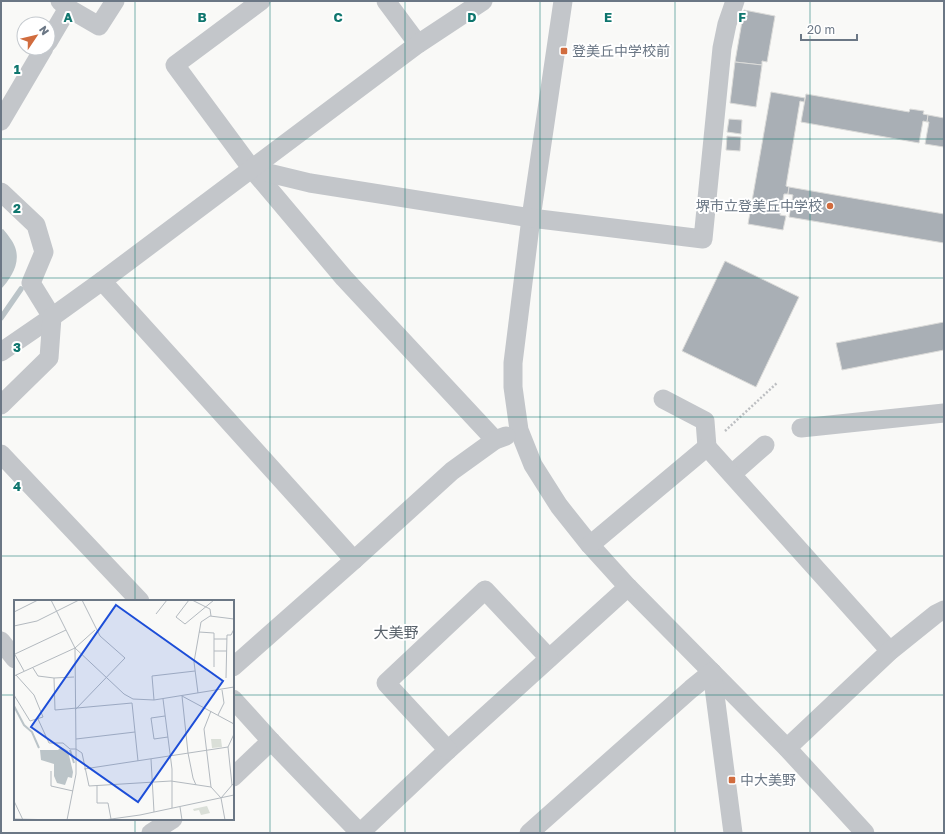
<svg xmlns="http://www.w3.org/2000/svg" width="945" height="834" font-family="'Golos Text','Noto Sans JP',sans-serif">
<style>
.water{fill:#bbc4c8}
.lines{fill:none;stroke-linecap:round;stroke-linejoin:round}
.stream{stroke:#bbc4c8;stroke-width:5.5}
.building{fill:#a9afb5;stroke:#dbdbd9}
.path{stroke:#bdbfc2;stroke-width:2.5;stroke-dasharray:2 2;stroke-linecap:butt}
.minor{stroke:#c3c6ca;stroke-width:19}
.grid{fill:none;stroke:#0f766e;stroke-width:1;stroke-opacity:0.55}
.poi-dot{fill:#d16c3e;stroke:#fff;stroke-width:1.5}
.labels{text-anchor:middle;stroke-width:4;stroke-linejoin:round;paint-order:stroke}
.poi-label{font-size:14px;fill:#6b7785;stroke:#fff;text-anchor:start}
.neighbourhood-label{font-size:15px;fill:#58616a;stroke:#fff}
.inset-river{fill:none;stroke:#bbc4c8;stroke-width:2}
.inset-road{fill:none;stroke:#b3b9bf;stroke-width:1}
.view{fill:#1d4ed8;fill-opacity:0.15;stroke:#1d4ed8;stroke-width:2}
.inset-edge{fill:none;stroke:#6b7785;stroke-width:2}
.grid-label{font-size:13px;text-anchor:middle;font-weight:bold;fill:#0f766e;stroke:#fff;stroke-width:4;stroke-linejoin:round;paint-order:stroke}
</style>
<rect width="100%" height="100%" fill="#f9f9f7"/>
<path class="water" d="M 3,229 C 7,234 13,241 15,247 C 21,263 11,278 1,289 L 1,230 Z"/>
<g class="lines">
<polyline class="stream" points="1,318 21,289"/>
</g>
<g class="building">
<polygon points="744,10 775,16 767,62 762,61 762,65 735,62"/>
<polygon points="735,62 762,65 756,107 730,103"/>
<polygon points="771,92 805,98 804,102 800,101 786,186 789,187 788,194 784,194 780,215 786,216 783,230 748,224"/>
<polygon points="806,94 909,112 910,109 924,111 923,114 928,115 927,122 923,121 919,143 801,122"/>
<polygon points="928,115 944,118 944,147 925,144 929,122 927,122"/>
<polygon points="729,119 742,120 741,134 727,132"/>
<polygon points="727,136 741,137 740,151 726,150"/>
<polygon points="789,187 944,214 944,243 789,217 793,195 788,194"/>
<polygon points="725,261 799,297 756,387 682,351"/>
<polygon points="944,322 944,350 842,370 836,343"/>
</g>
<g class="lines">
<polyline class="path" points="725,431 777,383"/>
<g class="minor">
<polyline points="60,1 68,8 99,26 115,1"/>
<polyline points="261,1 175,65 252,169 344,278 495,440"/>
<polyline points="386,1 418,44"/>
<polyline points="563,1 531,218 513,363 513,387 519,430 533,465 559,506 590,545 628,587 787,748 865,833"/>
<polyline points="48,42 68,8"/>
<polyline points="1,121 44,48"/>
<polyline points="252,169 310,183 531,218 703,239 722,48 727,24 735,1"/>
<polyline points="1,192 36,225 44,252 31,283 52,317 1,352"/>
<polyline points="102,281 354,560"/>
<polyline points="663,399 705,421 707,447"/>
<polyline points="1,405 49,358 52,317 102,281 418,44 483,1"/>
<polyline points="801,428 944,413"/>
<polyline points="1,454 140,601"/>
<polyline points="732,474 765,445"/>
<polyline points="590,545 707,447 890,651"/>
<polyline points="1,641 15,659"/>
<polyline points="233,667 354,560 452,471 495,440 506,436"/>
<polyline points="712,672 733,833"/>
<polyline points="233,699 271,741 360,833 448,750 628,587"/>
<polyline points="787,748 890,651 936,614 944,610"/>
<polyline points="448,750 386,683 485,590 549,658"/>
<polyline points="233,777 271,741"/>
<polyline points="151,833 173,819"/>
<polyline points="529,833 691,689 712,672"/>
</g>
</g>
<path class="grid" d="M 135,1 L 135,601M 270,1 L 270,833M 405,1 L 405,833M 540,1 L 540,833M 675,1 L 675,833M 810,1 L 810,833M 1,139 L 944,139M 1,278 L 944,278M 1,417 L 944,417M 1,556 L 944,556M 1,695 L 15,695M 233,695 L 944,695M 135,819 L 135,833"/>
<g class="poi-dot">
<rect x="560" y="47" width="8" height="8" rx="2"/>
<circle cx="830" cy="206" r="4"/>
<rect x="728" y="776" width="8" height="8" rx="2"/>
</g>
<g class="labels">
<g class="poi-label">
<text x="572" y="56">登美丘中学校前</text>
<text x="822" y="211" text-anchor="end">堺市立登美丘中学校</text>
<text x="740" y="785">中大美野</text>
</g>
<g class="neighbourhood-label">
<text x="396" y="638">大美野</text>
</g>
</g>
<g transform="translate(14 600)">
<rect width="220" height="220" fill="#f9f9f7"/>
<path d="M 197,139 L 207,139 L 208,147 L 198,148 ZM 193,206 L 196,213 L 187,215 L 185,210 L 180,211 L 179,209 Z" fill="#dadfd8"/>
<path d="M 47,147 L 54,151 L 59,172 L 58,178 L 54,177 L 51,185 L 43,183 L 40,176 L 40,164 L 27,160 L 26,150 L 44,150 Z" fill="#bbc4c8"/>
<path class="inset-river" d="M 0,106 L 10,125 L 18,132 L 25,148M 56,150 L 60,163"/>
<path class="inset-road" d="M 37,0 L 61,48 L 110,94 L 119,99 L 140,100 L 220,87M 175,0 L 162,17 L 171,24 L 200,0M 178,0 L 196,9 L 197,16M 0,12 L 24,0M 142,14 L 153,0M 0,26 L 23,21 L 65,0M 185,32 L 200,33 L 200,67M 200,39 L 213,39M 61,48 L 62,149 L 68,153 L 75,186 L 157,181 L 197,187 L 207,198 L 211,220M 200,51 L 213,51M 0,53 L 10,71M 1,54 L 52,30M 19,68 L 24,76 L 40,78 L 41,110 L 118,103M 0,76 L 61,48 L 81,30M 40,78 L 60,77M 212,78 L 213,35 L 217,35 L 220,29M 184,93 L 180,62 L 187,22 L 196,16 L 220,19M 0,95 L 16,121 L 29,117 L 20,95 L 2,75M 168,96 L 174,153 L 179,178 L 182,185M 168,96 L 220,124M 149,99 L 158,169 L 158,208M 140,100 L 138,76 L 181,71M 118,103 L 124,161M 61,110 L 111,58 L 86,36 L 68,0M 197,111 L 190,129 L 197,187M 204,115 L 210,103 L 208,90M 151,116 L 137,118 L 140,139 L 154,137M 24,119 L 35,143 L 49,143 L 56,149 L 62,149 L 62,174 L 53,220M 62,139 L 121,132M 214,147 L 218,185M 137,159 L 140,212M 70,169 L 214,147 L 220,134M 37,171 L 37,186 L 59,191M 83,186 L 83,203 L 94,203 L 97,219M 207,198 L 219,184M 0,201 L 9,220M 166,207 L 168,220M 0,219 L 47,220M 90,220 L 126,215 L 220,195"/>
<path class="view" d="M 102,5 L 209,81 L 124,202 L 17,127 Z"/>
<rect width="220" height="220" class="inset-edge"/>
</g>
<g class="grid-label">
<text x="68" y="22">A</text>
<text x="202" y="22">B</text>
<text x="338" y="22">C</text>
<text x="472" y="22">D</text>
<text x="608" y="22">E</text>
<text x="742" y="22">F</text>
<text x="17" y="74">1</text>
<text x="17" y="213">2</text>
<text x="17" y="352">3</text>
<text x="17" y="491">4</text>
</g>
<rect width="945" height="834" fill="none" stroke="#6b7785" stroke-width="4"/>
<g transform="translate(36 36) rotate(55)"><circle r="19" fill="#ffffff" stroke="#c4c9ce"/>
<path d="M0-3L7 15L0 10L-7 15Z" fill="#d16c3e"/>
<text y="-6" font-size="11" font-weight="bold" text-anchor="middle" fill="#6b7785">N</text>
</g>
<path d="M801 34v6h56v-6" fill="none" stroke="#6b7785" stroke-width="2"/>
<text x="807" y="34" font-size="12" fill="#6b7785" stroke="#ffffff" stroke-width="3" paint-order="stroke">20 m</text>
</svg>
